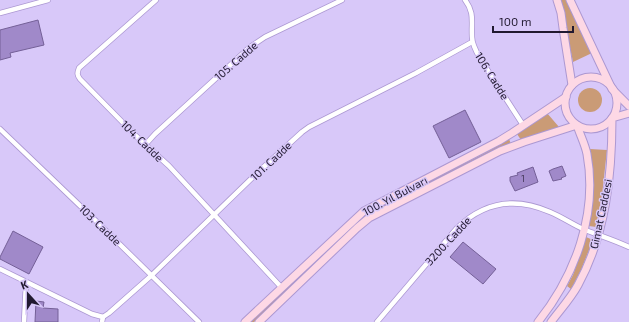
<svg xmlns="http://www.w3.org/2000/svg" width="629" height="322" font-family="'Exo 2',sans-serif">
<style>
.green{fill:#ca9b76}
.building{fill:#a089c9;stroke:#746097}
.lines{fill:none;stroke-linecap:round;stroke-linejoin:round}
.street-casing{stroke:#ac98d2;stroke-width:6}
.secondary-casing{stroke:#ac98d2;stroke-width:9}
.street{stroke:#fff;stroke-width:4.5}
.secondary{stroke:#fdd8e5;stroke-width:7}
.labels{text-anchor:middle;stroke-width:3;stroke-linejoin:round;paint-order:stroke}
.number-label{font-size:9px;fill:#413556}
.street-label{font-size:11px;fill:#211930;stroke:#d8c8f9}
</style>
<rect width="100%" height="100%" fill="#d8c8f9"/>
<g class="green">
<polygon points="560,0 567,0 592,53 573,62"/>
<circle cx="590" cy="100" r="12"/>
<polygon points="547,113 559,127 521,140 517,134"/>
<polygon points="509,139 511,144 367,216 254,322 251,322 364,215 442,175 489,151"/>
<path d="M 590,149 L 607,150 L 602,195 L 596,227 L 589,226 C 594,199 593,176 590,149 Z"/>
<polygon points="586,237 593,240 581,270 571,289 567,286 573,275"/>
</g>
<g class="building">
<polygon points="38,20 44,45 10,53 11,57 0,60 0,30"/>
<polygon points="465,110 481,142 449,158 433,126"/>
<polygon points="562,166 566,176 561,178 562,179 553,181 549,171 553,169"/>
<polygon points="533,167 538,182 515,191 510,181 510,177 518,175 517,173"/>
<polygon points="13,231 43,247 29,274 0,259 0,257"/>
<polygon points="463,242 496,269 483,284 450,257"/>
<polygon points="36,301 44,302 43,308 58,309 58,322 35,322"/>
</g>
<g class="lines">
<defs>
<g id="street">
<path d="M 156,0 L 79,68 C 77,73 77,75 80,79 L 136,136 L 169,166 L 281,287"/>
<path d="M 465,0 C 475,13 471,22 472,37 C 472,45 477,53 481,60 L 523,125"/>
<polyline points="0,13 48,0"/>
<polyline points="0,129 96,221 199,322"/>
<polyline points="145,145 155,134 250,47 265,37 342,0"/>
<polyline points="0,269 92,314 103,317"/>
<polyline points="24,322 26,282"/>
<polyline points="102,322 103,317 109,313 152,275 255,175 302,132 309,127 416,73 472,42"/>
<path d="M 377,322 L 457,228 C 485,201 516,197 550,212 C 562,217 572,224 583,229 C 598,235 614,240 629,247"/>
</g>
<g id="secondary">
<polyline points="557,0 561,13 563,28 572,85"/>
<polyline points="570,0 612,89 629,106"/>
<circle cx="591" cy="103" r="26"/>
<polyline points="245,322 364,211 499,141 512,133 566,97"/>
<path d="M 259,322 L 357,228 L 369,218 L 500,151 L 524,142 L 577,125 C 580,135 585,144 587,154 C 598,214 575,276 538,322"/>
<path d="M 551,322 C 560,310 571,298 578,285 C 606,234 612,175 612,118 L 629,113"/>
</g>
</defs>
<use href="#street" class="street-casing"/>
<use href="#secondary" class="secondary-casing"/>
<use href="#street" class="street"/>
<use href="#secondary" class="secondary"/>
</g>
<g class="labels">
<g class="number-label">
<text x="523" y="182">1</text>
</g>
<g class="street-label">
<text transform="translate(236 61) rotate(-41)" y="4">105. Cadde</text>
<text transform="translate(492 76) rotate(58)" y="4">106. Cadde</text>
<text transform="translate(142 141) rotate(44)" y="4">104. Cadde</text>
<text transform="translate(271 161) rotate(-43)" y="4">101. Cadde</text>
<text transform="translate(395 196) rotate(-28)" y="4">100. Yıl Bulvarı</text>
<text transform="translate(601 214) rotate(-78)" y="4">Gimat Caddesi</text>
<text transform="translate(100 225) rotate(44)" y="4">103. Cadde</text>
<text transform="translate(448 241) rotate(-47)" y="4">3200. Cadde</text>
</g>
</g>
<g transform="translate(28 294) rotate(339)" stroke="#d8c8f9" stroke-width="3" paint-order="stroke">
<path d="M0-3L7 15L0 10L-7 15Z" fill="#211930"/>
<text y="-6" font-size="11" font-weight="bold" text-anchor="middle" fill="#211930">K</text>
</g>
<path d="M493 26v6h80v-6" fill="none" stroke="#211930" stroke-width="2"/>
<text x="499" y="26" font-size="12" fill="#211930" stroke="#d8c8f9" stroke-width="3" paint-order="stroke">100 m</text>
</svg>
